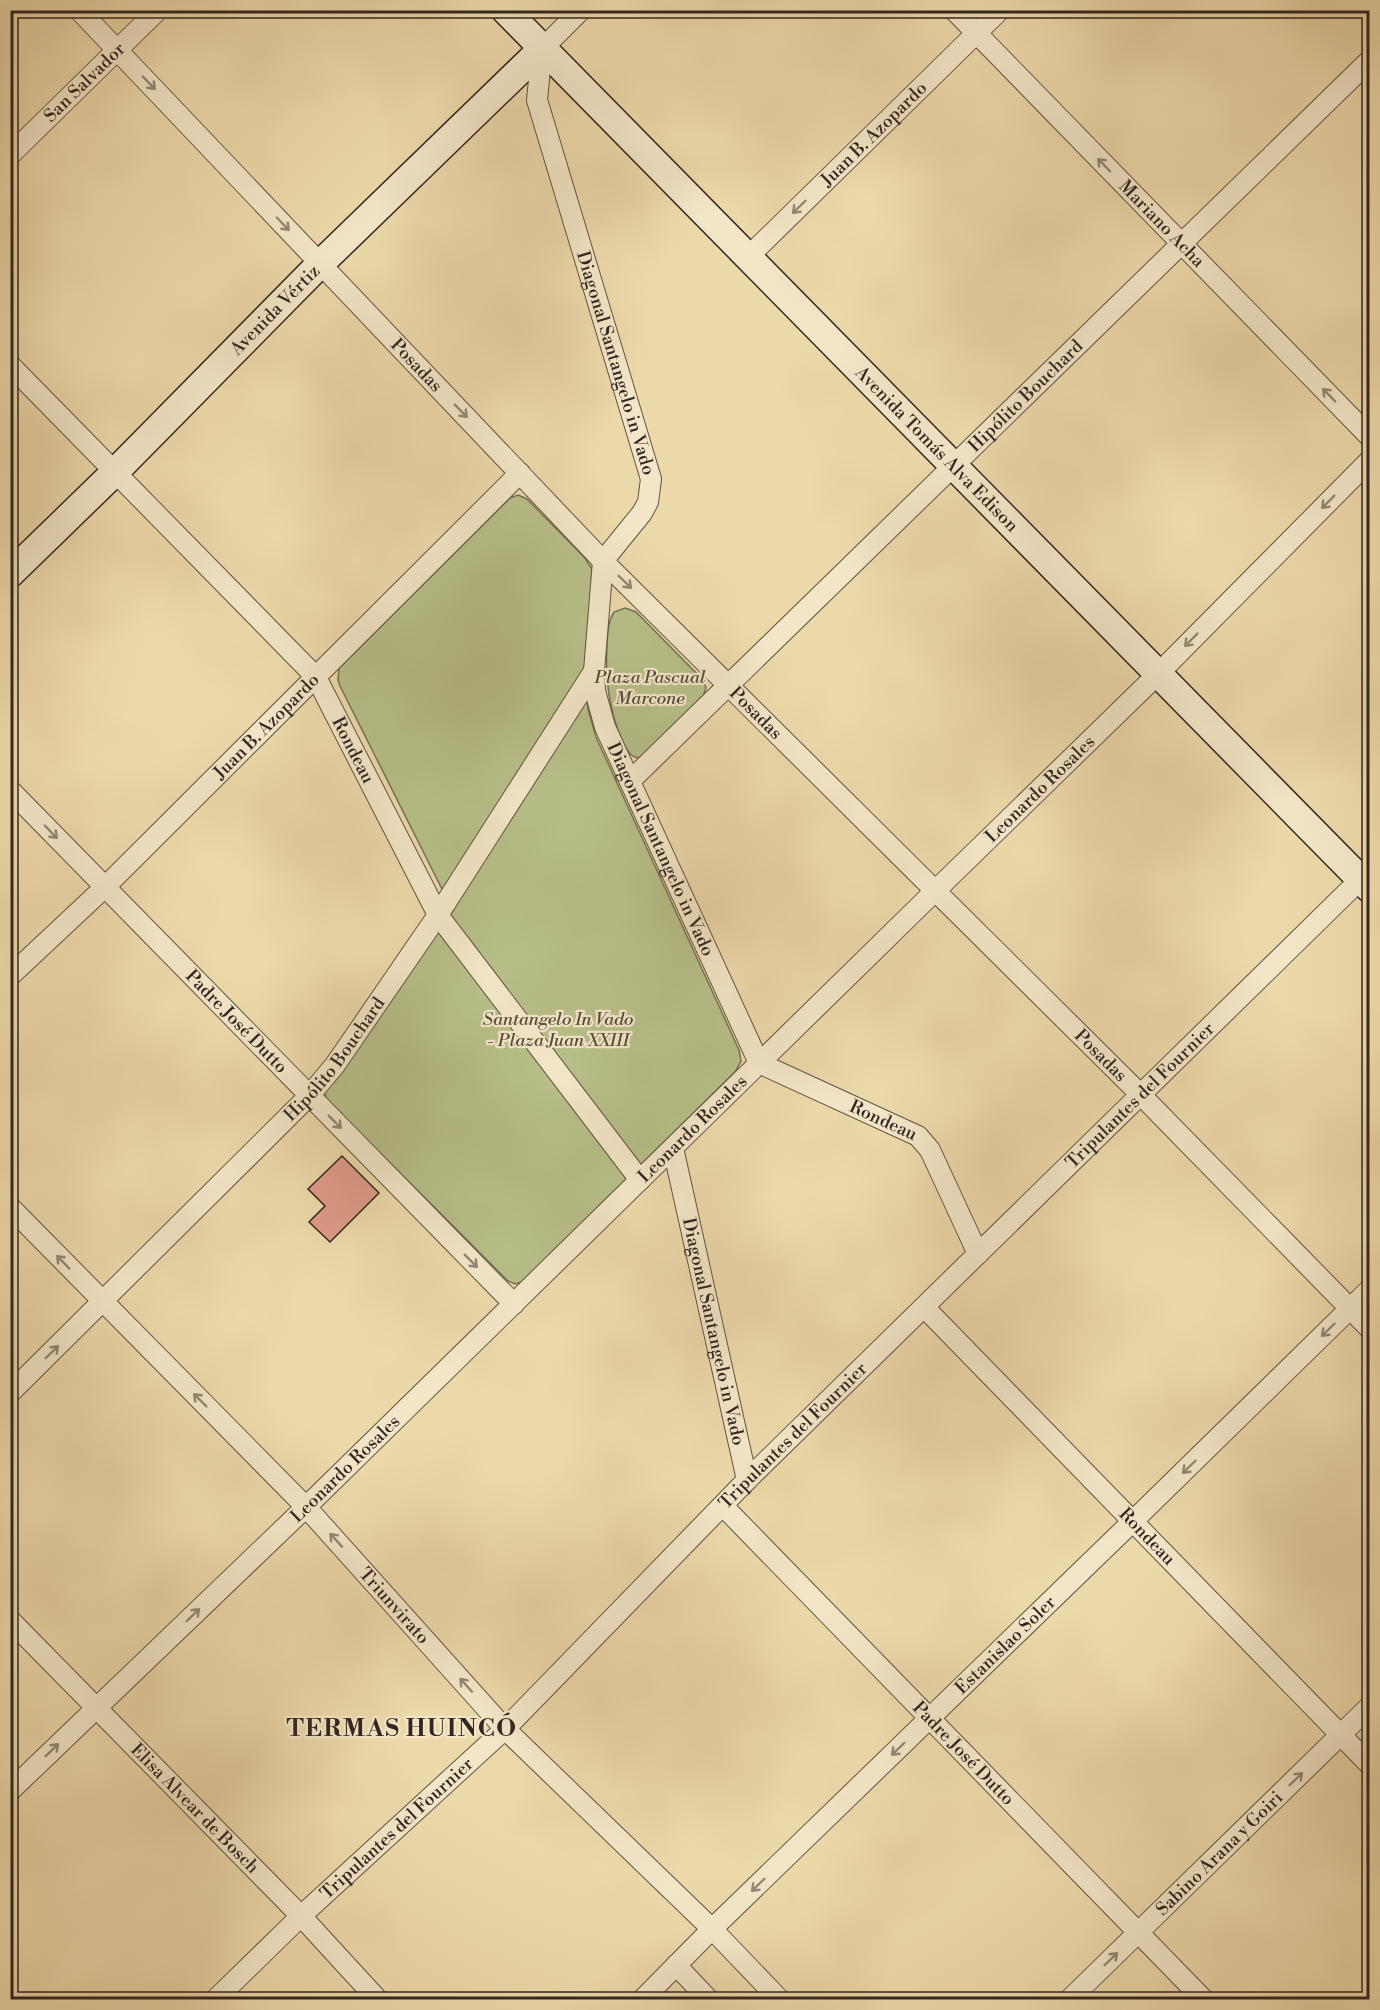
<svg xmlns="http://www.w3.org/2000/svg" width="1380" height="2010" font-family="'Libre Bodoni',serif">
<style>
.green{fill:#b7bf89;stroke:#757255;stroke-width:1.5}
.building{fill:#df9b88;stroke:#332621;stroke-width:1.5}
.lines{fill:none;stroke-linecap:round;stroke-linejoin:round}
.street-casing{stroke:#615343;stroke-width:22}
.secondary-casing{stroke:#332621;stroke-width:30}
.street{stroke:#f3e6c8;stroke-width:20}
.secondary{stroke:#f3e6c8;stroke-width:27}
.oneway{stroke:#938674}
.labels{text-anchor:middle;stroke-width:4.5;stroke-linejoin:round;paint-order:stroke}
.street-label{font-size:18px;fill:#332621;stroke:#f3e6c8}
.park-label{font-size:18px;font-style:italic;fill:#544c3b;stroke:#f3e6c8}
.district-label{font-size:24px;font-weight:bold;letter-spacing:1.5px;fill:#332621;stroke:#f3e6c8}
</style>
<rect width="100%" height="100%" fill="#ecd9aa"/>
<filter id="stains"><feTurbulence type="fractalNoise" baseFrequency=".00333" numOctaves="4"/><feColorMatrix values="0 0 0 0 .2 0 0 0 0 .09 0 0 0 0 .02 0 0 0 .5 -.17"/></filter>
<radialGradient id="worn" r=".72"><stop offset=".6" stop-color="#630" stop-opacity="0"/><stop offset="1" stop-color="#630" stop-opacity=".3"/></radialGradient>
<g class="green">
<polygon points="518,495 527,499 585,558 592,569 586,691 588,709 596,737 739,1050 741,1061 735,1072 522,1282 515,1284 508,1281 326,1099 325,1091 453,911 340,686 338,680 339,668 510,498"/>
<path d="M 625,608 L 636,612 L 703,680 L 706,688 L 703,696 L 641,758 C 629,758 627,749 622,740 C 608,709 605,677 607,643 C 608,632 608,621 614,612 Z"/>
</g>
<polygon class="building" points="342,1156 379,1193 330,1242 309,1222 325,1206 308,1189"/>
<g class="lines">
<defs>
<g id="street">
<path id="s1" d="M 79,10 L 603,561 L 1140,1094 L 1370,1329"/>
<path id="s2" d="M 581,10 L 542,49 L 537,100 L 651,479 L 648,502 L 642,513 L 603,561 L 594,671 L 595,691 L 605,727 L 759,1063 L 918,1136 L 930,1150 L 978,1254"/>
<path id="s3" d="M 954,10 L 1370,437"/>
<path id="s4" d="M 10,155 L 158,10"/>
<path id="s5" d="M 748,257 L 1000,10"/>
<path id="s6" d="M 10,365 L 316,677 L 438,915 L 640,1180"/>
<path id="s7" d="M 630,781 L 1370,60"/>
<path id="s8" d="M 10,790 L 514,1304"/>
<path id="s9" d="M 10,976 L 105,887 L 520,473"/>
<path id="s10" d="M 673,1148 L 747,1480"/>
<path id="s11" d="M 10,1207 L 306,1507 L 505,1729 L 712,1929 L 780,2000"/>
<path id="s12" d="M 924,1307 L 1370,1765"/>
<path id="s13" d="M 10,1393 L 309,1096 L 335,1065 L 438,915 L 594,671"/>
<path id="s14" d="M 723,1506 L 1204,2000"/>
<path id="s15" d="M 10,1620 L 301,1916 L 378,2000"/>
<path id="s16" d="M 10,1791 L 306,1507 L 935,891 L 1158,674 L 1370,460"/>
<polyline points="676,1965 709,2000"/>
<path id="s17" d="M 215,2000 L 301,1916 L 505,1729 L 747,1480 L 1370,870"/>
<path id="s18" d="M 642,2000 L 712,1929 L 1133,1521 L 1370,1289"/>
<path id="s19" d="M 1069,2000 L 1370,1706"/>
</g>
<g id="secondary">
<path id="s20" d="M 505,10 L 1370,889"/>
<path id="s21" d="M 10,574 L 115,472 L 320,264 L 542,49"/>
</g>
</defs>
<use href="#street" class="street-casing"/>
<use href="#secondary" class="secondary-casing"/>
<use href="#street" class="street"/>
<use href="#secondary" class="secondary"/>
</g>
<defs><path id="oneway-shaft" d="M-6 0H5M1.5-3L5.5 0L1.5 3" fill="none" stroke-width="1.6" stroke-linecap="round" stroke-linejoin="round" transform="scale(1.5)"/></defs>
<g class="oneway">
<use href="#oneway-shaft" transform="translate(149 83) rotate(46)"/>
<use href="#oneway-shaft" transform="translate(1104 165) rotate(-134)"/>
<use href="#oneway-shaft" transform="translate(799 207) rotate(136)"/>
<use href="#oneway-shaft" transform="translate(283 224) rotate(46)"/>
<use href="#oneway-shaft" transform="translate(1329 395) rotate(-134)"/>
<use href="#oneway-shaft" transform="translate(461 411) rotate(46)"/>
<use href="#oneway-shaft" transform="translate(1328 502) rotate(135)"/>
<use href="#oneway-shaft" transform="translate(625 582) rotate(44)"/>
<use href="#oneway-shaft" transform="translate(1191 640) rotate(135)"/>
<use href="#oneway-shaft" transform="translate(51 832) rotate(46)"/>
<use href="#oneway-shaft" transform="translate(335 1122) rotate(45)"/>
<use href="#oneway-shaft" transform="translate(471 1261) rotate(45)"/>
<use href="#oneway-shaft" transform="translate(63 1262) rotate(-134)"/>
<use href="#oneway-shaft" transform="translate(1328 1330) rotate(136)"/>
<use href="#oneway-shaft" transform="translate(52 1352) rotate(-44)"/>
<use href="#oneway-shaft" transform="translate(200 1400) rotate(-135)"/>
<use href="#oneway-shaft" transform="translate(1189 1467) rotate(136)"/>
<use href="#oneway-shaft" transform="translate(336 1540) rotate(-132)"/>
<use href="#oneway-shaft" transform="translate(193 1615) rotate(-44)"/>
<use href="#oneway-shaft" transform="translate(466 1685) rotate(-132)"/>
<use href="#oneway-shaft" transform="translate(898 1749) rotate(136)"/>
<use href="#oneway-shaft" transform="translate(52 1750) rotate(-44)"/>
<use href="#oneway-shaft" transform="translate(1296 1779) rotate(-44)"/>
<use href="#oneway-shaft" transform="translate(758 1885) rotate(136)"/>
<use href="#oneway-shaft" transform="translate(1111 1959) rotate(-44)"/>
</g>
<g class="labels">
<g class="street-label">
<text dy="6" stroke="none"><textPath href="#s4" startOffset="104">San Salvador</textPath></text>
<text dy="6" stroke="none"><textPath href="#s5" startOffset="176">Juan B. Azopardo</textPath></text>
<text dy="6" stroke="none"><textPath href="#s3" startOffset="298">Mariano Acha</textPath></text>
<text dy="6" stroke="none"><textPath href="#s21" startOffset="374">Avenida Vértiz</textPath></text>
<text dy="6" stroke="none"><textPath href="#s2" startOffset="381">Diagonal Santangelo in Vado</textPath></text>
<text dy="6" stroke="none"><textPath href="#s1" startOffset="490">Posadas</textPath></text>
<text dy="6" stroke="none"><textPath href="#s7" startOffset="552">Hipólito Bouchard</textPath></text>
<text dy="6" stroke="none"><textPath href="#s20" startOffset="616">Avenida Tomás Alva Edison</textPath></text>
<text dy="6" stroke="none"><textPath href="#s1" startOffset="976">Posadas</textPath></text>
<text dy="6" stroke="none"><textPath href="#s9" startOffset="358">Juan B. Azopardo</textPath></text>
<text dy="6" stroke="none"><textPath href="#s6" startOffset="519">Rondeau</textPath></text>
<text dy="6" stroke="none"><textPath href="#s16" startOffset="1437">Leonardo Rosales</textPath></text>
<text dy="6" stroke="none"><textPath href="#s2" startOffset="902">Diagonal Santangelo in Vado</textPath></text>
<text dy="6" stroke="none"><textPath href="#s8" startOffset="324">Padre José Dutto</textPath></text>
<text dy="6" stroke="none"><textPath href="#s1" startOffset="1462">Posadas</textPath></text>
<text dy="6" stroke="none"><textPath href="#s13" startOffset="466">Hipólito Bouchard</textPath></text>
<text dy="6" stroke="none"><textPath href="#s17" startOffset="1294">Tripulantes del Fournier</textPath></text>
<text dy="6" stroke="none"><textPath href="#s2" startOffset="1274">Rondeau</textPath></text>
<text dy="6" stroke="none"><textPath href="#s16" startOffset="951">Leonardo Rosales</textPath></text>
<text dy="6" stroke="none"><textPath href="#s10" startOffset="188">Diagonal Santangelo in Vado</textPath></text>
<text dy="6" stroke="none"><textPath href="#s17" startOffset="808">Tripulantes del Fournier</textPath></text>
<text dy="6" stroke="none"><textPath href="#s16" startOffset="465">Leonardo Rosales</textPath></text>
<text dy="6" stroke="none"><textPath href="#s12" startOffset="320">Rondeau</textPath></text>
<text dy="6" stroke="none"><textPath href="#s11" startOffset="554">Triunvirato</textPath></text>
<text dy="6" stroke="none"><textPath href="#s18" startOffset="508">Estanislao Soler</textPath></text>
<text dy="6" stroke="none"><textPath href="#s14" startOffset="345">Padre José Dutto</textPath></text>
<text dy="6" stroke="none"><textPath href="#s15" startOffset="264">Elisa Alvear de Bosch</textPath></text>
<text dy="6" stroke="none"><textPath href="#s17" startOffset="250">Tripulantes del Fournier</textPath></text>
<text dy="6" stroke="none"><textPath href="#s19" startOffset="210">Sabino Arana y Goiri</textPath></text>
</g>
<g class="park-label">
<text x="650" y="683">Plaza Pascual<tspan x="650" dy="21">Marcone</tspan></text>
<text x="558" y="1025">Santangelo In Vado<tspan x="558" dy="21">- Plaza Juan XXIII</tspan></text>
</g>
<g class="district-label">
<text x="402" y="1736">TERMAS HUINCÓ</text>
</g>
</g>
<rect width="1380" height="2010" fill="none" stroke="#ecd9aa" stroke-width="36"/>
<rect x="12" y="12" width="1356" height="1986" fill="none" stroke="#332621" stroke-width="3"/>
<rect x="18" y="18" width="1344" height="1974" fill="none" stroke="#332621" stroke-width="1.5"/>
<rect width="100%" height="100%" filter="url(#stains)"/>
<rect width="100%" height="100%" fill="url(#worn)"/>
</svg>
